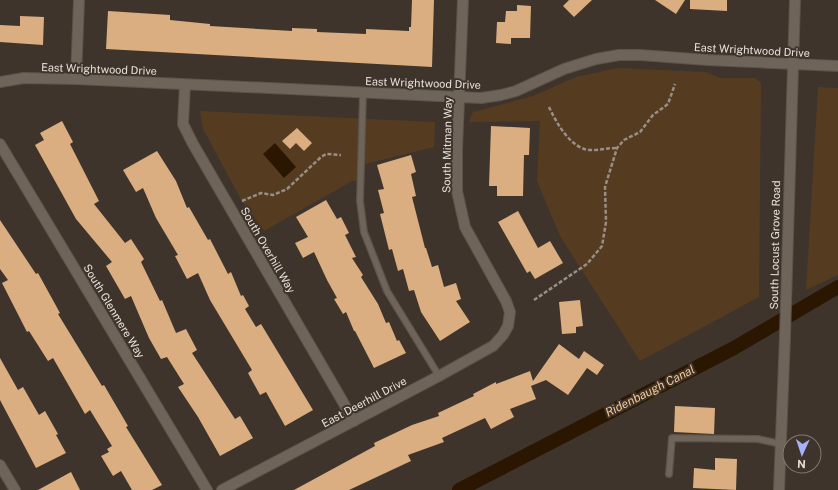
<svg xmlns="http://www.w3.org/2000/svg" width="838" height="490" font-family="'Public Sans',sans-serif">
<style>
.green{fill:#553c21}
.water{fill:#2b1701}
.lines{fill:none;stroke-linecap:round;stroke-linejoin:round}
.canal{stroke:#2b1701;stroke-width:14}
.building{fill:#daae80}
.service-casing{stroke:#5c534b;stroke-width:8}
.minor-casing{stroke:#5c534b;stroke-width:12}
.tertiary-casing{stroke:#5c534b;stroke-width:12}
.secondary-casing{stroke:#5c534b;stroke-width:12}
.path{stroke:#988f88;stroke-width:2.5;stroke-dasharray:4 2;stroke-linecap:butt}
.service{stroke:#6e6459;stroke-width:5.5}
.minor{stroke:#6e6459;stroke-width:10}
.tertiary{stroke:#6e6459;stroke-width:10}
.secondary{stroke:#6e6459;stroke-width:10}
.labels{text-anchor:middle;stroke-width:4;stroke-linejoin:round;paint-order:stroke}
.street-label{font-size:11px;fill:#e8e1db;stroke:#3e342b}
.water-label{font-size:12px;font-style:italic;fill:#f7c591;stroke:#3e342b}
</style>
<rect width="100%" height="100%" fill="#3e342b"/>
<g class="green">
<polygon points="618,68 706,72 720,78 755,78 761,83 759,297 640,361 560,236 537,181 540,121 469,122 473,112 533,96 576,77"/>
<polygon points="818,87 838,88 838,275 806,290"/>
<polygon points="200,111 435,122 434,147 361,165 361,181 352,181 264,231 242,201 203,129"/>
</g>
<polygon class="water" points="275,143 296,167 284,178 263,154"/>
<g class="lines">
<polyline class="canal" points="459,490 734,348 838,287"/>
</g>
<g class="building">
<polygon points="412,0 434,0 432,67 106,49 108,11 170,15 170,20 210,24 210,26 292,31 292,28 317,29 317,32 366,34 366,29 409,31 409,27 411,27"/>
<polygon points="569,0 592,0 574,17 563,6"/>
<polygon points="655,0 685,0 676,14"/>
<polygon points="690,0 727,0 727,11 690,9"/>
<polygon points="517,5 531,6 530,38 511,38 511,44 496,43 497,22 505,22 506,11 517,11"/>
<polygon points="20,16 44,17 43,45 0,42 0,25 20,26"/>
<polygon points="62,121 73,142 70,144 99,201 94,204 125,243 131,239 144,259 141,262 160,301 162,300 176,333 186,329 197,350 192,353 235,419 240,416 253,438 220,456 198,417 178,387 184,384 167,357 161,359 149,338 131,296 125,299 106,266 112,262 76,219 35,145 44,140 40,133"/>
<polygon points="491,126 530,128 529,155 524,155 523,196 497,196 497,186 489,186"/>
<polygon points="297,128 312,143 304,151 296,143 290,149 282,141"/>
<polygon points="157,151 176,181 187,208 189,207 208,240 210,239 228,274 231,272 241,296 243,295 249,306 245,309 256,327 261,324 313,410 285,426 266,392 260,395 248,373 252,370 210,300 198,273 187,279 175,256 178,255 156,218 143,188 136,192 123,170"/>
<polygon points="411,155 416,172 411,174 416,196 412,197 425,248 426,248 432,267 438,265 444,287 456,283 461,299 456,301 470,322 440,341 421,312 414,290 409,291 403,269 398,271 392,249 389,250 380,214 384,213 378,190 384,189 377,165"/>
<polygon points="326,200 337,219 341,217 349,233 345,235 356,257 352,258 363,275 361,277 378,304 386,323 389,322 397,341 399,340 406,353 374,368 355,331 354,331 346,312 343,314 334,299 337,298 327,280 314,252 303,258 295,243 308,237 296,217"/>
<polygon points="518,211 538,248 550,241 563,263 535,279 530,271 527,273 498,222"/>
<polygon points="0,220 36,274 38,273 60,313 58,314 102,386 104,385 128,426 126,427 162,485 152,490 132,490 121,471 113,476 101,456 109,452 107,449 112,446 90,410 85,414 53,358 48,361 29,331 27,332 2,283 8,280 0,269"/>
<polygon points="580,300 583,326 576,327 576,333 562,334 559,302"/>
<polygon points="559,344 579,359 584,351 604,365 597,375 587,368 568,395 546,380 531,386 536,399 510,409 514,417 491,429 485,418 442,438 444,442 408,455 411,461 349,490 294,490 375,446 374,443 412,425 439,416 438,413 474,396 473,394 496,382 496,384 530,371 533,381"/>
<polygon points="0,358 18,390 23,387 39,415 45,411 58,434 56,435 66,453 36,468 0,400"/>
<polygon points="675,406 715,408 714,434 674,432"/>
<polygon points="715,458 737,459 736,490 693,488 694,468 715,470"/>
<polygon points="71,472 80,490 38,490"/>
</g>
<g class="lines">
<defs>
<g id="service">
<polyline points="363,93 360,201 364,232 387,291 439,376"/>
<polyline points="669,474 672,438 758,439 781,444"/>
</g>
<g id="minor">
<polyline points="76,79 79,0"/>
<polyline points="0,82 24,78 76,79 459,97"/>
<polyline points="185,85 183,124 193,144 354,421"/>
<polyline points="0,144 207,490"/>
<polyline points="0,465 15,490"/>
<polyline points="222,490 439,376 493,346 503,335 508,326 510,312 506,301 465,227 457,191 457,149 463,0"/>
</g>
<polyline id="tertiary" points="459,97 481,98 501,95 516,91 564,69 596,59 619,55 640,55 708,60 838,66"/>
<polyline id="secondary" points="779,490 785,336 795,0"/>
</defs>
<use href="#service" class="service-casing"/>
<use href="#minor" class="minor-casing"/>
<use href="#tertiary" class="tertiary-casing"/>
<use href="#secondary" class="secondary-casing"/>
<g class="path">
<path d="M 549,107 C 556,122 571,150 591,150 C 600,150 608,148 617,148"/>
<polyline points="242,201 261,193 273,195 287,189 321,157 326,154 341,155"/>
<polyline points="534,300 587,264 602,246 606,222 605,187 617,148 624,140 640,132 653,115 668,104 675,84"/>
</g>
<use href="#service" class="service"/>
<use href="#minor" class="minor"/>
<use href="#tertiary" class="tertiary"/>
<use href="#secondary" class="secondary"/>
</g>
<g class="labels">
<g class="street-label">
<text transform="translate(752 50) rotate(3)" y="4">East Wrightwood Drive</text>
<text transform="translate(99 69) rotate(2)" y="4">East Wrightwood Drive</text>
<text transform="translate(423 83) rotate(2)" y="4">East Wrightwood Drive</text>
<text transform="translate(447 145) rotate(-89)" y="4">South Mitman Way</text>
<text transform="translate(775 245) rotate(-89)" y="4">South Locust Grove Road</text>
<text transform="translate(268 250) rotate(60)" y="4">South Overhill Way</text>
<text transform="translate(114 311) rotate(59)" y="4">South Glenmere Way</text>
<text transform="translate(364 402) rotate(-28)" y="4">East Deerhill Drive</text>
</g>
<g class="water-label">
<text transform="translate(650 391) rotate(-27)" y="4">Ridenbaugh Canal</text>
</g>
</g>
<g transform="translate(802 454) rotate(183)"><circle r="19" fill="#3e342b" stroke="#827971"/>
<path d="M0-3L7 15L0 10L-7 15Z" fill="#a6b1fc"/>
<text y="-6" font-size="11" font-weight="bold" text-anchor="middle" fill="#e8e1db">N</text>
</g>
</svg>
